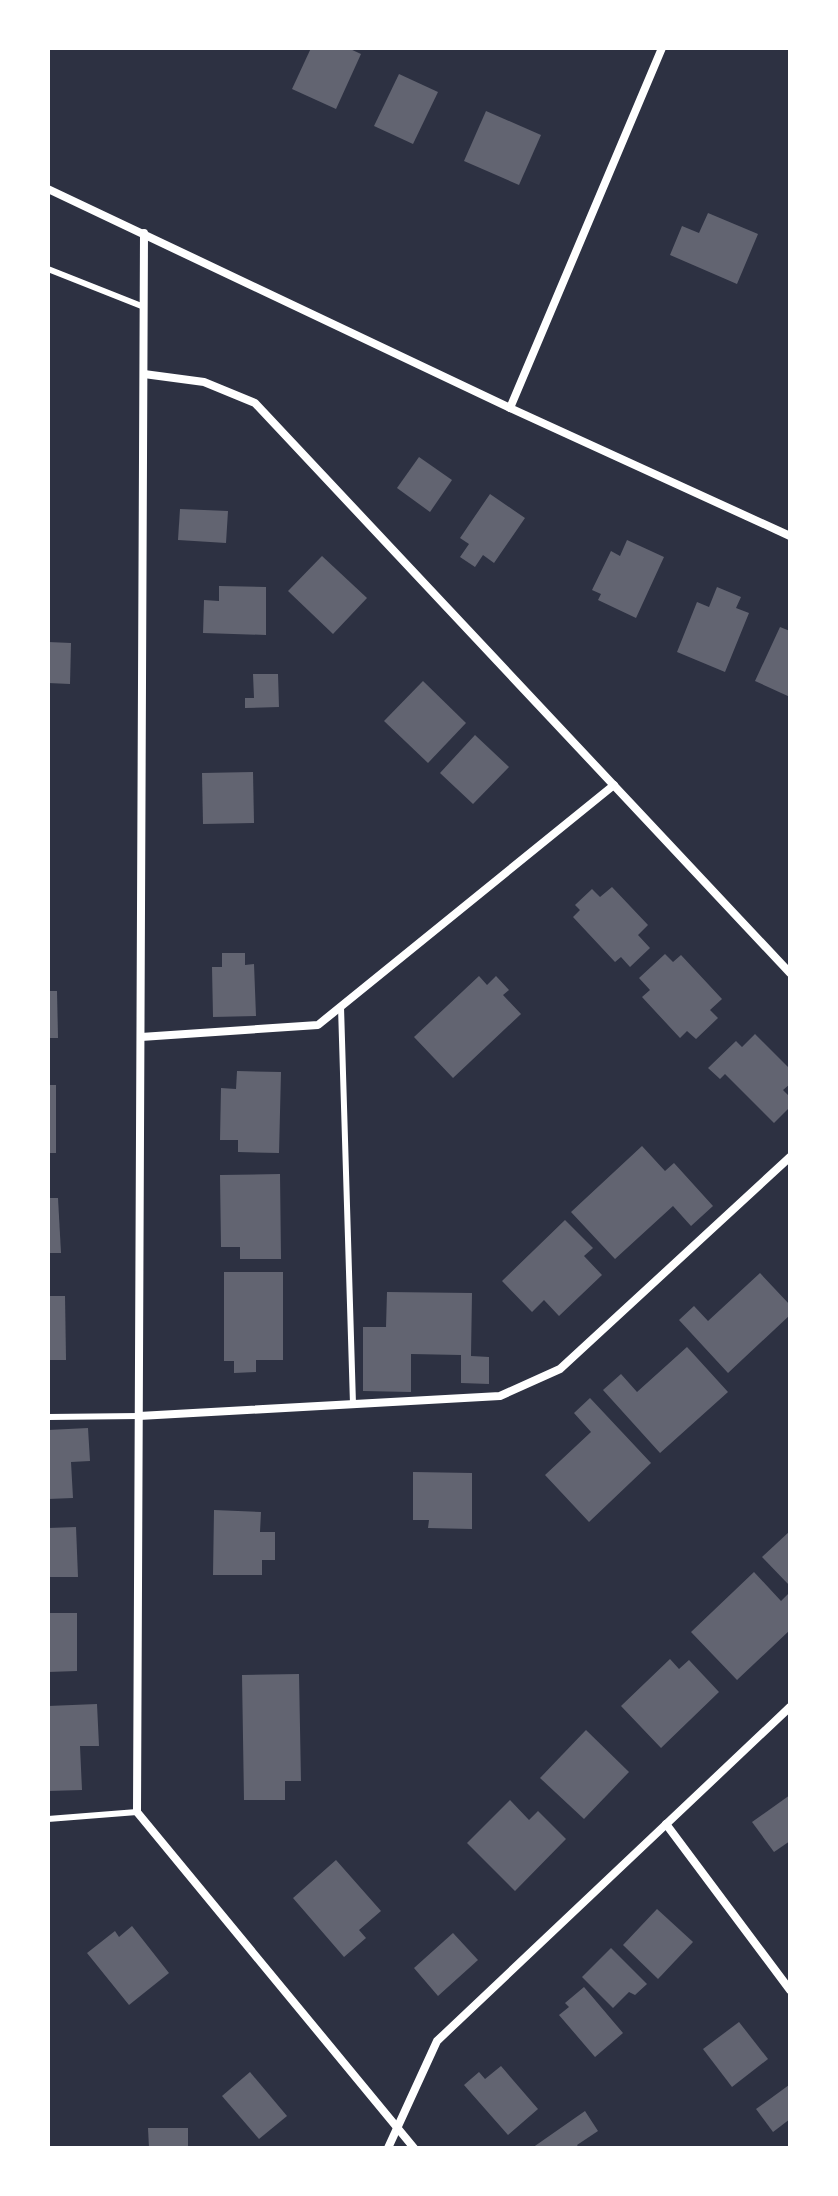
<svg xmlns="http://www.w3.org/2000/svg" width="838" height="2196" font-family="'Roboto Serif',serif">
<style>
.building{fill:#626471}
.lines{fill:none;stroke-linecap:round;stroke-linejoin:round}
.service{stroke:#fff;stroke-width:6}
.minor{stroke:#fff;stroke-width:8}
</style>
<rect width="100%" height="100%" fill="#2d3142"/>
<g class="building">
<polygon points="311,48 348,48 361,54 336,109 292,89"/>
<polygon points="399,74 438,92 413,144 374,126"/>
<polygon points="486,111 541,135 519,185 464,161"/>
<polygon points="708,213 758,234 737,284 670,255 682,226 699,233"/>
<polygon points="419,457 452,480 430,512 397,488"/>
<polygon points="490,494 525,518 494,563 483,555 475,567 460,557 469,544 460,538"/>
<polygon points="180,509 228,511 226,543 178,540"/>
<polygon points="627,540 664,557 636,618 598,600 601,594 592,590 611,551 620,556"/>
<polygon points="322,556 367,598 333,634 288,591"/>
<polygon points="219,586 266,587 266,635 203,633 204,600 219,601"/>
<polygon points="717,587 741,597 736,608 749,613 725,672 677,652 697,602 709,607"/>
<polygon points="780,627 790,631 790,697 755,681"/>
<polygon points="48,642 71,643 70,684 48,683"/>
<polygon points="253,674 278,674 279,707 245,708 245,698 254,698"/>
<polygon points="423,681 466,723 428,763 384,721"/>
<polygon points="475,735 509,767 473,804 440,773"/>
<polygon points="253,772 254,823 203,824 202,773"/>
<polygon points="612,887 648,925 638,935 650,948 630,967 621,957 615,962 573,917 580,910 575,905 592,889 600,897"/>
<polygon points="222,953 245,953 245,965 254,964 256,1016 213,1017 212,967 222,967"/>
<polygon points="665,954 673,962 681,955 722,999 710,1010 718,1018 696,1039 687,1031 680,1038 642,997 650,990 639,978"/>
<polygon points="479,976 487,985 496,976 509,990 503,995 521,1014 453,1078 414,1037"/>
<polygon points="48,991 57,991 58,1038 48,1038"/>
<polygon points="755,1034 790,1069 790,1084 783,1090 790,1097 790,1107 774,1123 725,1074 720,1079 708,1068 736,1041 742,1047"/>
<polygon points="237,1071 281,1072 279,1153 238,1152 238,1140 220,1140 221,1088 236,1089"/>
<rect x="48" y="1085" width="8" height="68"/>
<polygon points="642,1146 665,1171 674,1163 713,1206 691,1226 673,1206 615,1259 571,1212"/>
<polygon points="280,1174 281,1259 240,1259 240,1247 221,1247 220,1175"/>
<polygon points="48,1198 58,1198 61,1253 48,1253"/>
<polygon points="565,1220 593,1248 584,1256 602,1275 559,1316 544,1300 532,1312 502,1281"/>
<polygon points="224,1272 283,1272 283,1360 256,1360 256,1372 234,1373 234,1361 224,1361"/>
<polygon points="760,1273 790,1305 790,1315 728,1373 679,1320 694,1306 708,1321"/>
<polygon points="387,1292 472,1293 471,1356 489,1357 489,1384 461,1383 461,1355 411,1354 411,1392 363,1391 363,1327 386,1327"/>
<polygon points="48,1296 65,1296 66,1360 48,1360"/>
<polygon points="687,1347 728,1392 660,1453 603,1390 621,1374 637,1392"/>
<polygon points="590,1398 651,1463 589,1522 545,1475 591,1432 574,1413"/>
<polygon points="88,1428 90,1461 71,1462 73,1498 48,1499 48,1430"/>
<polygon points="413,1472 472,1473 472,1529 428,1528 429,1520 413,1520"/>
<polygon points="214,1510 261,1512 260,1532 275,1532 275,1560 262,1560 262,1575 213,1575"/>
<polygon points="76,1527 78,1577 48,1577 48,1528"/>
<polygon points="790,1531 790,1586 762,1557"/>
<polygon points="754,1572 781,1601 790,1592 790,1630 737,1680 691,1632"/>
<polygon points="48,1613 77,1613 77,1671 48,1672"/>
<polygon points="670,1659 679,1669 689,1660 719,1692 661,1748 621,1706"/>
<polygon points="299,1674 301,1781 285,1781 285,1800 244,1800 242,1675"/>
<polygon points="97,1704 99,1746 80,1746 82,1790 48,1791 48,1706"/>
<polygon points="586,1730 629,1772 584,1819 540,1778"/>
<polygon points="790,1795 790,1841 774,1852 752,1822"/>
<polygon points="510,1800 529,1820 538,1811 566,1839 515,1891 467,1843"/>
<polygon points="336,1860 381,1911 359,1930 366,1938 344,1957 293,1898"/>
<polygon points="657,1909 693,1942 658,1979 623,1945"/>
<polygon points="132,1926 169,1973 129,2005 87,1953 115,1931 119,1937"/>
<polygon points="453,1933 478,1960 438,1996 414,1968"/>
<polygon points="611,1948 647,1984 635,1995 629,1992 613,2008 582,1977"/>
<polygon points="584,1987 623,2033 595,2057 559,2015 569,2007 565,2003"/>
<polygon points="739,2022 768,2059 732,2087 703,2049"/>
<polygon points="501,2066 538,2109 508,2135 464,2085 479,2072 485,2079"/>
<polygon points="250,2072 287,2116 259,2139 222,2096"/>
<polygon points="789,2085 790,2119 773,2132 756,2109"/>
<polygon points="585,2111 598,2131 577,2145 579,2148 532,2148"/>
<polygon points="148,2128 188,2128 188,2148 149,2148"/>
</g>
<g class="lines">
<g class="service">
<polyline points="48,269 144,307"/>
<polyline points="341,1007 353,1404"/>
<polyline points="48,1417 139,1416"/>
<polyline points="48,1819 137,1812"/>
</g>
<g class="minor">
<polyline points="48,189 510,408 790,536"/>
<polyline points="144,233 137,1812 414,2148"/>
<polyline points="144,374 204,382 255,403 790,973"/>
<polyline points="510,408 662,48"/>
<polyline points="141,1037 318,1025 614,785"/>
<polyline points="139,1416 500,1396 560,1369 790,1157"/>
<polyline points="666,1824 790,1990"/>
<polyline points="388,2148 437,2041 790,1707"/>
</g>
</g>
<rect width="838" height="2196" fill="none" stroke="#ffffff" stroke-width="100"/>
</svg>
